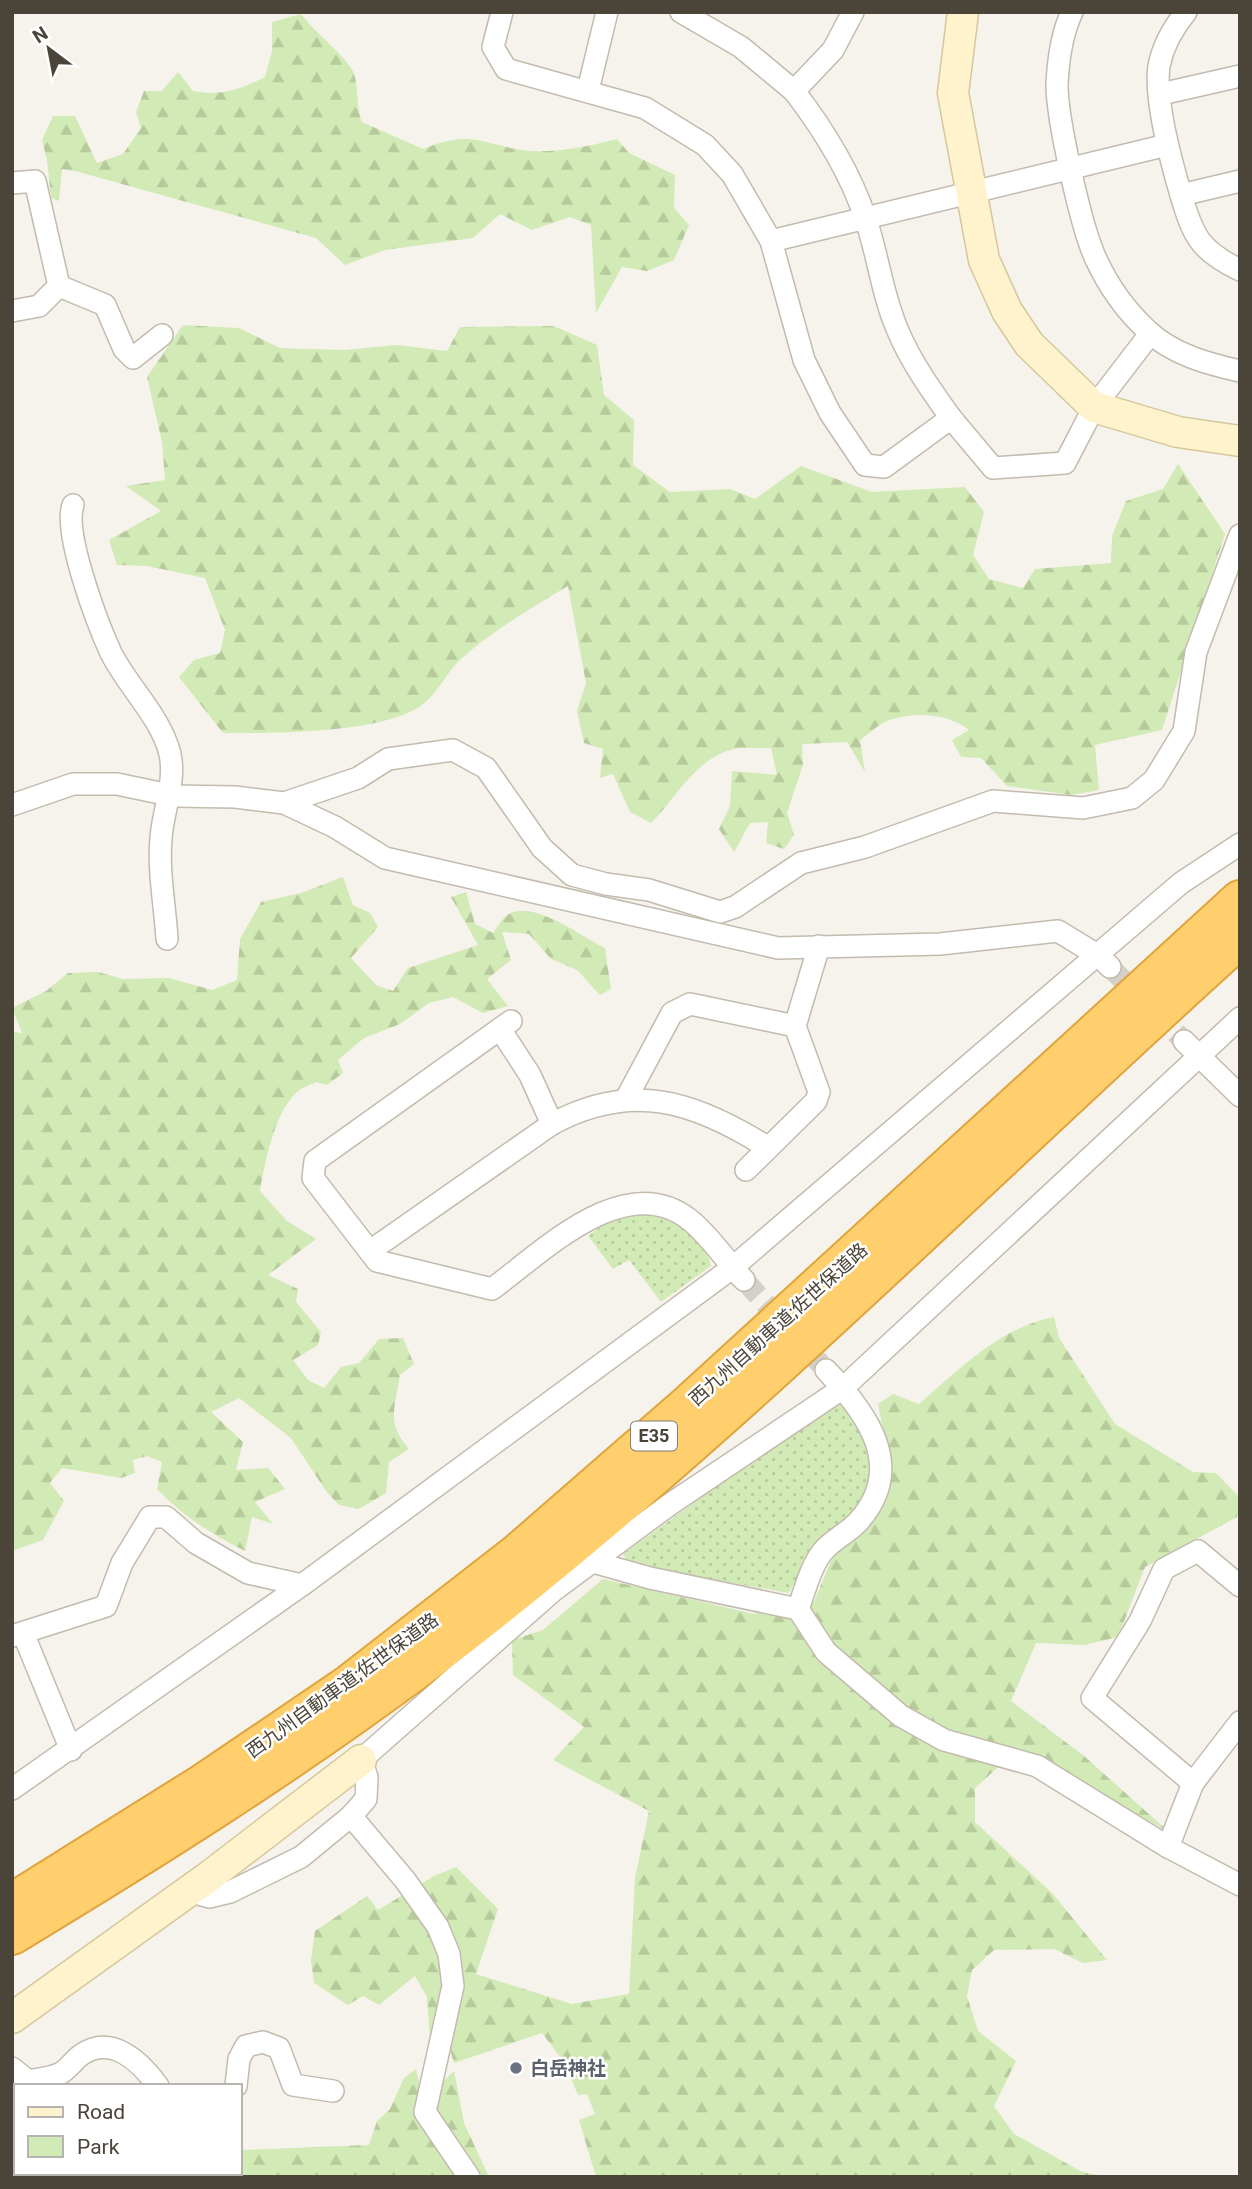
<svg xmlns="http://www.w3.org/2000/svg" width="1252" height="2189" font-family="Roboto,'Noto Sans JP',sans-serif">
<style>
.green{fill:url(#green-dots)}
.forest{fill:url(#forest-firs)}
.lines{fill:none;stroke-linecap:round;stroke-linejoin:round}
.street-tunnel{stroke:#d4d0c8;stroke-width:21;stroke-dasharray:21 10;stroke-linecap:butt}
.street-casing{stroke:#c2bbae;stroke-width:24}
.secondary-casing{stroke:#d6c79b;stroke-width:33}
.highway-casing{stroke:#e0a43c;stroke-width:42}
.street{stroke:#fff;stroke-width:21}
.secondary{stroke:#fff3cd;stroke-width:30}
.highway{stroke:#ffcf6e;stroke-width:38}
.worship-dot{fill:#6b7280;stroke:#fff;stroke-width:2.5}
.labels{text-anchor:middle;stroke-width:5;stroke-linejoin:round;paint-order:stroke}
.shield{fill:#fff;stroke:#817c74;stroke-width:2}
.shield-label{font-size:18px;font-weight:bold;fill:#4b4439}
.street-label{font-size:19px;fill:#4b4439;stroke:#fff}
.worship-label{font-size:19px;font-weight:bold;fill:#5b616d;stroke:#fff;text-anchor:start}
</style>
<defs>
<pattern id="green-dots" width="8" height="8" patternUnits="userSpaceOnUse" patternTransform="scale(1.75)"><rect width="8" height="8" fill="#d2eab5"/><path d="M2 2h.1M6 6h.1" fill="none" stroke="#b6ca9c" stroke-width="1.8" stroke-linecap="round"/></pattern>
<pattern id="forest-firs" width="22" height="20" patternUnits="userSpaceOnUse" patternTransform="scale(1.75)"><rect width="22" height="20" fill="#d2eab5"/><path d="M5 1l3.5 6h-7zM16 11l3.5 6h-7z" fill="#b6ca9c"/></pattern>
</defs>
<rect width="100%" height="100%" fill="#f6f3ec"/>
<g class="green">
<path d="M 638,1213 C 669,1218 705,1229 711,1266 L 661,1302 L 629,1260 L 613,1269 L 588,1236 L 608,1221 Z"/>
<polygon points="838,1399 869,1443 876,1471 855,1511 810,1553 789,1593 628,1564 623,1554"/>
</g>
<g class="forest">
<path d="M 301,14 C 316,34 339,50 351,68 C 360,81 355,106 362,122 L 423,149 C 475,128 482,146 530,151 C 557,153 591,146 617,139 L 629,153 L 675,175 L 674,208 L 689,225 L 674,260 L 647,271 L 622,267 L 596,313 L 591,225 L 570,217 L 532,230 L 500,214 L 473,238 L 385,250 L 345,265 L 316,238 L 75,171 L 62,169 L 59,201 L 51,198 L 47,160 L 42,140 L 53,116 L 75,116 L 97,163 L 123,154 L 141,128 L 136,112 L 144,91 L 162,91 L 178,72 L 193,91 C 223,96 238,90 265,77 L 272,51 L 272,22 Z"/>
<path d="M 183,325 L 239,328 L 280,348 L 344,350 L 397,345 L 447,351 L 460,327 L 554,326 L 597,345 L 604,395 L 634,420 L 633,465 L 670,492 L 730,489 L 755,499 L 801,466 L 872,492 L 965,487 L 984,512 L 973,555 L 989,579 L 1023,588 L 1035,569 L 1111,563 L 1112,536 L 1126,501 L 1163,489 L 1178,464 L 1225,534 L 1162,730 L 1095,745 L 1099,790 L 1071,795 L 1007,786 L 981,758 L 961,757 L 952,740 L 969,730 C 947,712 908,711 883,723 C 875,727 868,735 860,740 L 865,772 L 847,742 L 802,744 L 803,765 L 787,813 L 794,835 L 784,849 L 766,843 L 768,822 L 750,823 L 734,852 L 719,829 L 730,806 L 732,771 L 777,775 L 771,748 C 758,749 739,746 727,751 C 694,762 674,800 651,823 L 630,812 L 613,774 L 600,778 L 603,749 L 584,743 L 577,711 L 586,683 L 568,586 C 531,608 494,630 462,658 C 447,671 439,692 423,704 C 385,734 273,733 223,733 L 179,677 L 194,660 L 220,653 L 225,630 L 205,578 L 147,566 L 117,565 L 109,540 L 161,511 L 126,486 L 165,480 L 162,442 L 147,377 Z"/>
<path d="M 343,877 L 353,905 L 370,913 L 378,927 L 351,958 L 376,985 L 393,991 L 408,968 L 478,945 L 451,897 L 466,892 L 475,924 L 493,933 C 497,928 501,920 506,916 C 531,896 584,939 605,948 L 611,989 L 600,995 L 577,970 L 551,959 L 529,934 L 502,932 L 511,960 L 487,979 L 508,1006 L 483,1013 L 453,997 L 429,1003 L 400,1024 L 364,1038 L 338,1060 L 343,1073 L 327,1085 L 316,1082 C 310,1085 301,1088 296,1093 C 274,1114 265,1162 260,1191 L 287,1221 L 316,1239 L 268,1275 L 298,1289 L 296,1302 L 321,1332 L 318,1345 L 293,1360 L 308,1380 L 324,1388 L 341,1367 L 359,1363 L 379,1339 L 403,1338 L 414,1364 L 400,1375 C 395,1408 386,1423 409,1449 L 389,1462 L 386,1493 L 359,1509 L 339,1505 L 326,1491 L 291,1438 L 239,1398 L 211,1412 L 243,1442 L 236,1470 L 268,1468 L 285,1489 L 255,1502 L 273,1524 L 252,1517 L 245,1551 C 211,1534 183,1516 157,1489 L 162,1462 L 147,1456 L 133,1460 L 135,1473 L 121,1478 L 62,1468 L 50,1483 L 64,1501 L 43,1540 L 12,1551 L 12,1032 L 22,1033 L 12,1008 L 46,991 L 68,973 L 98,972 L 123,979 L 169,978 L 212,990 L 237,980 L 240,939 L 261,902 L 301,893 Z"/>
<path d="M 1054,1317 L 1059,1338 L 1115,1424 L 1193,1472 L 1216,1473 L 1240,1498 L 1237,1517 L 1145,1567 L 1118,1637 L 1085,1645 L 1036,1643 L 1011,1701 L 1084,1756 L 1169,1832 L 1019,1748 L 975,1788 L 975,1822 L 1053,1894 L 1107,1960 L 1083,1963 L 1054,1949 L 994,1950 L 972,1970 L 967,1996 L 978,2031 L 1016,2061 L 994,2106 L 1014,2134 L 1082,2172 L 1108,2177 L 596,2177 L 579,2120 L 595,2114 L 587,2094 L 578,2095 L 564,2062 L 542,2033 L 454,2063 L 447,2039 L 430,2039 L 427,1997 L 415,1976 L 379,2005 L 363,1996 L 348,2005 L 314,1983 L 311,1960 L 315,1931 L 367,1896 L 378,1910 L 434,1876 L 456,1867 L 498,1909 L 476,1974 L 572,2004 L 629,1994 L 635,1878 L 649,1811 L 553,1760 L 584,1727 L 513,1675 L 512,1640 L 543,1630 L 603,1579 L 754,1614 L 814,1602 L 832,1558 L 870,1520 L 889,1463 L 878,1404 L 893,1394 L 919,1404 C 960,1369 999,1328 1054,1317 Z"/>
<polygon points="416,2069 423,2101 454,2071 464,2123 489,2177 12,2177 12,2131 16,2120 16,2173 240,2173 240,2150 369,2145 377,2121 390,2109 404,2078"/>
</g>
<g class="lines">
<g class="street-tunnel">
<polyline points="1110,967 1184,1041"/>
<polyline points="744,1280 826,1370"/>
</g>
<defs>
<g id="street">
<polyline points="502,12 493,47 506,69 645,108 705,145 732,174 771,241 804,360 830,413 865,465 884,467 951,418 993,468 1065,463 1094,407 1150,334"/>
<polyline points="681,12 741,47 794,91 833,50 853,12"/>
<path d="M 1072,12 C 1062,33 1058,62 1057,85 C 1057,119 1081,226 1095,257 C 1108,286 1125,310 1148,331 C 1172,354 1208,364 1240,371"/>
<path d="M 1186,12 C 1173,28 1163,45 1159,66 C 1154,100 1171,161 1181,195 L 1240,181"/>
<polyline points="588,90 607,12"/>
<path d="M 794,91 C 824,130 849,170 865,217 C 878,254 882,295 898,331 C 911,362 931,390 951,418"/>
<polyline points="1161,94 1240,76"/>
<polyline points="12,183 35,181 59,286 39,306 12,311"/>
<path d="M 1181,195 C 1193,236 1200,251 1240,270"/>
<polyline points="771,241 1167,145"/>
<polyline points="59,286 105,305 124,349 133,358 162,335"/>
<path d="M 73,505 C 63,533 98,625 111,653 C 128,687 161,717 170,754 C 176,782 163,810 161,838 C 158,872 165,905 167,939"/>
<polyline points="284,803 358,778 388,759 453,750 486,768 542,848 572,875 606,884 649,890 720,912 735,907 801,863 865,847 993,801 1083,808 1132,798 1154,780 1184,731 1196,652 1240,535"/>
<polyline points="12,805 73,784 117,784 174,796 235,797 284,803 335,827 385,858 778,948 940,944 1058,931 1099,956 1110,967"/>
<path d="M 511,1021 L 315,1161 L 313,1178 L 377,1261 L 492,1289 C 543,1252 625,1168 690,1220 C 710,1236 726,1261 744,1280"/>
<polyline points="500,1029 530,1075 552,1124"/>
<polyline points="1184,1041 1240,1096"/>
<polyline points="626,1099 672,1013 690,1004 795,1026"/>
<polyline points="746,1170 816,1101 819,1092 795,1026 819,946"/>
<path d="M 370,1251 L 552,1124 C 632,1081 694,1101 767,1147"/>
<polyline points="593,1562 650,1578 798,1609 826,1652 901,1716 944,1740 1037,1766 1168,1847 1240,1885"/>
<polyline points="1240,1586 1198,1551 1164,1569 1140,1621 1092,1698 1193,1783 1240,1722"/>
<path d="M 798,1609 C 805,1590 811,1565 824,1550 C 833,1540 847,1533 857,1523 C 908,1468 867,1413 826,1370"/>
<polyline points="23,1633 71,1750"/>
<polyline points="12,1636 106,1606 122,1563 150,1517 166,1517 196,1543 248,1573 302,1585"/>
<polyline points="12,1789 302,1585 732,1268 1181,883 1240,844"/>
<polyline points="1168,1847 1193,1783"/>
<polyline points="188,1891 209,1897 230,1892 301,1857 351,1816"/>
<path d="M 12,2068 L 28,2081 C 38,2079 52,2078 61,2073 C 68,2069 74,2060 81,2055 C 111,2034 140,2061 158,2086"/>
<polyline points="236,2086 239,2059 246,2046 263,2042 279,2048 293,2085 333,2091"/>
<polyline points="469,2177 425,2112 453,1986 449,1954 438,1927 405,1880 351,1816 366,1799 367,1777 361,1760 554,1590 669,1505 843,1388 1240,1018"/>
</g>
<g id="secondary">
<polyline points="963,12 953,93 984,260 1007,311 1029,344 1094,407 1178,432 1240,441"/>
<polyline points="12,2018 207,1878 361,1760"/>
</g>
<g id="highway">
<polyline points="12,1903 204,1783 347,1686 518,1553 689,1404 1240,900"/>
<path d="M 12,1935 C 151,1851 288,1765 418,1668 C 710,1448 968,1183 1240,938"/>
</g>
</defs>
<use href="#street" class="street-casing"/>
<use href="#secondary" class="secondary-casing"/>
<use href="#highway" class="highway-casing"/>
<use href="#street" class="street"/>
<use href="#secondary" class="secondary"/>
<use href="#highway" class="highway"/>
</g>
<circle class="worship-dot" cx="516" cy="2068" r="7"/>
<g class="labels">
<rect class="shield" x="631" y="1421.5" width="46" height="29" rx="5"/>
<g class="shield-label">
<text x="654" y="1442">E35</text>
</g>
<g class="street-label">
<text transform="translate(778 1324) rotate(-42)" y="7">西九州自動車道;佐世保道路</text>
<text transform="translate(342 1685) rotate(-36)" y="7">西九州自動車道;佐世保道路</text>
</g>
<g class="worship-label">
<text x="530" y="2075">白岳神社</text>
</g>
</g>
<rect width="1252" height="2189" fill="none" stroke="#4b4439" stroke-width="28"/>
<rect x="14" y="2084" width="228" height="91" fill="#ffffff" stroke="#b7b4b0" stroke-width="2"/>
<rect x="28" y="2107" width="35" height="10" fill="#fff3cd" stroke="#b7b4b0" stroke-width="2"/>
<text x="77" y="2119" font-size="21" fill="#4b4439">Road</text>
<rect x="28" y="2136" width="35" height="21" fill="#d2eab5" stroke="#b7b4b0" stroke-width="2"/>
<text x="77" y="2154" font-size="21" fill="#4b4439">Park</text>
<g transform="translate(49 49) rotate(328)" stroke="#ffffff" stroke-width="5" paint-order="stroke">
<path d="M0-5L12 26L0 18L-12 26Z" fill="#4b4439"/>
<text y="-10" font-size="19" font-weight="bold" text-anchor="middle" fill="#4b4439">N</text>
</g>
</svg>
